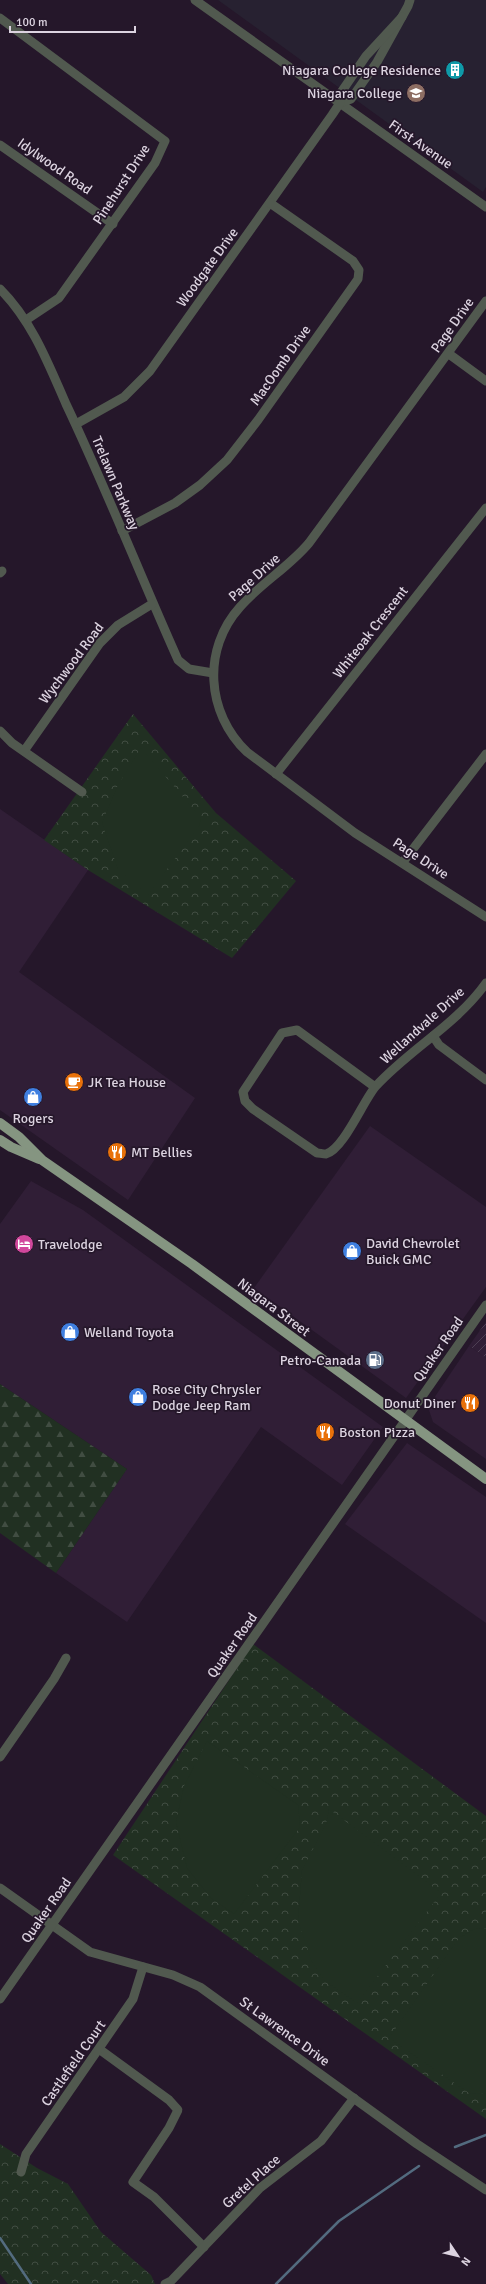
<svg xmlns="http://www.w3.org/2000/svg" width="486" height="2284" font-family="Signika,sans-serif">
<style>
.built{fill:#301e36}
.industrial{fill:url(#industrial-furrows)}
.education{fill:#272131}
.forest{fill:url(#forest-firs)}
.park{fill:url(#park-crowns)}
.pitch{fill:#213022}
.lines{fill:none;stroke-linecap:round;stroke-linejoin:round}
.stream{stroke:#536b7f;stroke-width:2.5}
.minor{stroke:#51594f;stroke-width:9}
.major{stroke:#859581;stroke-width:10}
.labels{text-anchor:middle;stroke-width:3.5;stroke-linejoin:round;paint-order:stroke}
.poi-label{font-size:14px;fill:#dcd3e0;stroke:#25172a;text-anchor:start}
.street-label{font-size:14px;fill:#dcd3e0;stroke:#25172a}
</style>
<defs>
<pattern id="industrial-furrows" width="10" height="10" patternUnits="userSpaceOnUse"><rect width="10" height="10" fill="#301e36"/><path d="M-1 1l2-2M0 10L10 0M9 11l2-2" fill="none" stroke="#4d3e53"/></pattern>
<pattern id="forest-firs" width="22" height="20" patternUnits="userSpaceOnUse"><rect width="22" height="20" fill="#213022"/><path d="M5 1l3.5 6h-7zM16 11l3.5 6h-7z" fill="#414d42"/></pattern>
<pattern id="park-crowns" width="20" height="18" patternUnits="userSpaceOnUse"><rect width="20" height="18" fill="#213022"/><path d="M2 6a3 3 0 1 1 6 0M12 15a3 3 0 1 1 6 0" fill="none" stroke="#414d42"/></pattern>
</defs>
<rect width="100%" height="100%" fill="#25172a"/>
<g class="built">
<polygon points="0,809 88,870 19,972 195,1098 128,1200 0,1110"/>
<polygon points="370,1126 486,1207 486,1287 406,1398 254,1288"/>
<polygon points="31,1181 83,1210 383,1427 342,1485 261,1427 127,1622 56,1573 127,1469 0,1384 0,1224"/>
<polygon points="469,1346 486,1358 486,1459 433,1422 428,1407"/>
<polygon points="407,1443 486,1497 486,1623 345,1524"/>
</g>
<polygon class="industrial" points="486,1322 486,1358 469,1346"/>
<polygon class="education" points="218,0 486,0 486,187 483,192"/>
<polygon class="forest" points="0,1384 127,1469 56,1573 0,1533"/>
<g class="park">
<polygon points="133,714 216,813 296,881 232,958 88,870 44,840"/>
<polygon points="253,1644 486,1816 486,2119 113,1855"/>
<polygon points="0,2144 37,2168 68,2184 101,2232 151,2275 155,2284 8,2284 0,2274"/>
</g>
<g class="pitch">
<polygon points="141,748 201,818 199,826 148,895 118,869 102,823 118,785"/>
<polygon points="207,1741 298,1805 300,1827 234,1914 211,1898 187,1868 176,1822 184,1786"/>
<polygon points="329,1809 441,1893 357,2003 325,1981 312,1962 298,1920 302,1870 326,1824"/>
<polygon points="476,1928 486,1929 486,2094 469,2093 389,2038 459,1938"/>
</g>
<g class="lines">
<g class="stream">
<polyline points="455,2147 486,2135"/>
<polyline points="0,2238 31,2284"/>
<polyline points="276,2284 339,2221 419,2166"/>
</g>
<g class="minor">
<polyline points="195,0 486,207"/>
<polyline points="0,18 165,141 155,163 59,298 26,320"/>
<polyline points="340,103 351,99 377,62 408,6 410,0"/>
<polyline points="0,145 113,224"/>
<path d="M 0,289 C 32,321 48,363 66,404 C 106,488 140,575 178,660 L 189,669 L 213,673"/>
<path d="M 486,301 L 309,543 C 289,567 261,583 240,607 C 202,649 206,713 247,752 L 355,833 L 486,917"/>
<polyline points="449,354 486,381"/>
<polyline points="76,424 124,397 150,371 332,115 340,103 342,91 366,56 402,17"/>
<polyline points="122,531 175,503 200,485 227,460 258,420 358,279 359,270 353,261 270,203"/>
<polyline points="0,573 2,571"/>
<polyline points="0,731 12,743 82,792"/>
<polyline points="24,751 100,643 118,625 152,604"/>
<polyline points="276,774 486,508"/>
<polyline points="403,862 486,754"/>
<polyline points="433,1036 439,1045 486,1080"/>
<path d="M 375,1087 L 297,1030 L 282,1033 L 243,1092 L 245,1101 L 253,1109 L 317,1153 C 319,1153 323,1154 326,1154 C 344,1149 364,1099 376,1086 C 410,1049 457,1024 486,983"/>
<polyline points="0,1757 54,1679 66,1658"/>
<polyline points="0,1888 90,1952 173,1975 200,1987 417,2144 486,2190"/>
<polyline points="0,1999 486,1305"/>
<polyline points="99,2049 169,2100 178,2110 169,2128 133,2182 154,2197 204,2247"/>
<polyline points="21,2172 26,2154 133,1999 143,1967"/>
<polyline points="165,2284 171,2281 260,2188 321,2141 354,2098"/>
</g>
<g class="major">
<polyline points="0,1123 19,1137 42,1160 192,1264 486,1479"/>
<polyline points="0,1140 11,1147 39,1159"/>
</g>
</g>
<defs>
<symbol id="building-disc" viewBox="-11 -11 22 22"><circle r="9.5" fill="#0f9aa8" stroke="#25172a"/><path d="M-4-6H4V6H1V3H-1V6H-4ZM-2.5-4.3h1.7v1.8h-1.7ZM.8-4.3h1.7v1.8H.8ZM-2.5-1h1.7V.8h-1.7ZM.8-1h1.7V.8H.8Z" fill="#fff"/></symbol>
<symbol id="university-disc" viewBox="-11 -11 22 22"><circle r="9.5" fill="#8d6e63" stroke="#25172a"/><path d="M0-5L7-2L0 1L-7-2ZM-4 1L0 2.5L4 1V4Q0 6-4 4Z" fill="#fff"/></symbol>
<symbol id="cafe-disc" viewBox="-11 -11 22 22"><circle r="9.5" fill="#e8710a" stroke="#25172a"/><path d="M-5.5-4.5H6V0H3Q3 3.5 0 3.5H-2.5Q-5.5 3.5-5.5 0ZM3-3.2v2h1.7v-2ZM-6 4.5H4V6H-6Z" fill="#fff"/></symbol>
<symbol id="shop-disc" viewBox="-11 -11 22 22"><circle r="9.5" fill="#3f7fe0" stroke="#25172a"/><path d="M-5-2.5h2.3a2.7 3.5 0 0 1 5.4 0H5L5.5 6h-11ZM-1.5-2.5h3a1.5 2.3 0 0 0-3 0Z" fill="#fff"/></symbol>
<symbol id="restaurant-disc" viewBox="-11 -11 22 22"><circle r="9.5" fill="#e8710a" stroke="#25172a"/><path d="M-5-6h1v4h1v-4h1v4h1v-4h1v5L-1.5 .5V6h-2V.5L-5-1ZM5-6V6H3V1.5H1.5Q1.5-4 5-6Z" fill="#fff"/></symbol>
<symbol id="hotel-disc" viewBox="-11 -11 22 22"><circle r="9.5" fill="#d1479c" stroke="#25172a"/><path d="M-6-4.5h1.5V1H6V5H4.5V3h-9V5H-6ZM-4 0a1.8 1.8 0 1 1 3.6 0ZM.5 0V-2.5h3Q6-2.5 6 0Z" fill="#fff"/></symbol>
<symbol id="fuel-disc" viewBox="-11 -11 22 22"><circle r="9.5" fill="#5c6f8a" stroke="#25172a"/><path d="M-5.5-6h7V0h2V4h1.3V-2.5L3-4.5l.8-.8L6-3V5H2.5V1h-1V6h-7ZM-4.2-4.7v3.2H.2V-4.7Z" fill="#fff"/></symbol>
</defs>
<g fill-rule="evenodd">
<use href="#building-disc" x="444" y="59" width="22" height="22"/>
<use href="#university-disc" x="405" y="82" width="22" height="22"/>
<use href="#cafe-disc" x="63" y="1071" width="22" height="22"/>
<use href="#shop-disc" x="22" y="1086" width="22" height="22"/>
<use href="#restaurant-disc" x="106" y="1141" width="22" height="22"/>
<use href="#hotel-disc" x="13" y="1233" width="22" height="22"/>
<use href="#shop-disc" x="341" y="1240" width="22" height="22"/>
<use href="#shop-disc" x="59" y="1321" width="22" height="22"/>
<use href="#fuel-disc" x="364" y="1349" width="22" height="22"/>
<use href="#shop-disc" x="127" y="1386" width="22" height="22"/>
<use href="#restaurant-disc" x="459" y="1392" width="22" height="22"/>
<use href="#restaurant-disc" x="314" y="1421" width="22" height="22"/>
</g>
<g class="labels">
<g class="poi-label">
<text x="441" y="75" text-anchor="end">Niagara College Residence</text>
<text x="402" y="98" text-anchor="end">Niagara College</text>
<text x="88" y="1087">JK Tea House</text>
<text x="33" y="1123" text-anchor="middle">Rogers</text>
<text x="131" y="1157">MT Bellies</text>
<text x="366" y="1248">David Chevrolet<tspan x="366" dy="16">Buick GMC</tspan></text>
<text x="38" y="1249">Travelodge</text>
<text x="84" y="1337">Welland Toyota</text>
<text x="361" y="1365" text-anchor="end">Petro-Canada</text>
<text x="152" y="1394">Rose City Chrysler<tspan x="152" dy="16">Dodge Jeep Ram</tspan></text>
<text x="456" y="1408" text-anchor="end">Donut Diner</text>
<text x="339" y="1437">Boston Pizza</text>
</g>
<g class="street-label">
<text transform="translate(421 144) rotate(35)" y="5">First Avenue</text>
<text transform="translate(55 166) rotate(35)" y="5">Idylwood Road</text>
<text transform="translate(121 184) rotate(-57)" y="5">Pinehurst Drive</text>
<text transform="translate(207 267) rotate(-54)" y="5">Woodgate Drive</text>
<text transform="translate(452 325) rotate(-55)" y="5">Page Drive</text>
<text transform="translate(280 365) rotate(-55)" y="5">MacOomb Drive</text>
<text transform="translate(116 483) rotate(67)" y="5">Trelawn Parkway</text>
<text transform="translate(254 577) rotate(-42)" y="5">Page Drive</text>
<text transform="translate(370 632) rotate(-52)" y="5">Whiteoak Crescent</text>
<text transform="translate(71 663) rotate(-53)" y="5">Wychwood Road</text>
<text transform="translate(421 858) rotate(33)" y="5">Page Drive</text>
<text transform="translate(422 1025) rotate(-42)" y="5">Wellandvale Drive</text>
<text transform="translate(274 1307) rotate(37)" y="5">Niagara Street</text>
<text transform="translate(438 1349) rotate(-55)" y="5">Quaker Road</text>
<text transform="translate(232 1645) rotate(-55)" y="5">Quaker Road</text>
<text transform="translate(46 1910) rotate(-55)" y="5">Quaker Road</text>
<text transform="translate(285 2031) rotate(36)" y="5">St Lawrence Drive</text>
<text transform="translate(73 2063) rotate(-55)" y="5">Castlefield Court</text>
<text transform="translate(251 2181) rotate(-42)" y="5">Gretel Place</text>
</g>
</g>
<g transform="translate(458 2256) rotate(125)" stroke="#25172a" stroke-width="3" paint-order="stroke">
<path d="M0-3L7 15L0 10L-7 15Z" fill="#dcd3e0"/>
<text y="-6" font-size="11" font-weight="bold" text-anchor="middle" fill="#dcd3e0">N</text>
</g>
<path d="M10 26v6h125v-6" fill="none" stroke="#dcd3e0" stroke-width="2"/>
<text x="16" y="26" font-size="12" fill="#dcd3e0" stroke="#25172a" stroke-width="3" paint-order="stroke">100 m</text>
</svg>
